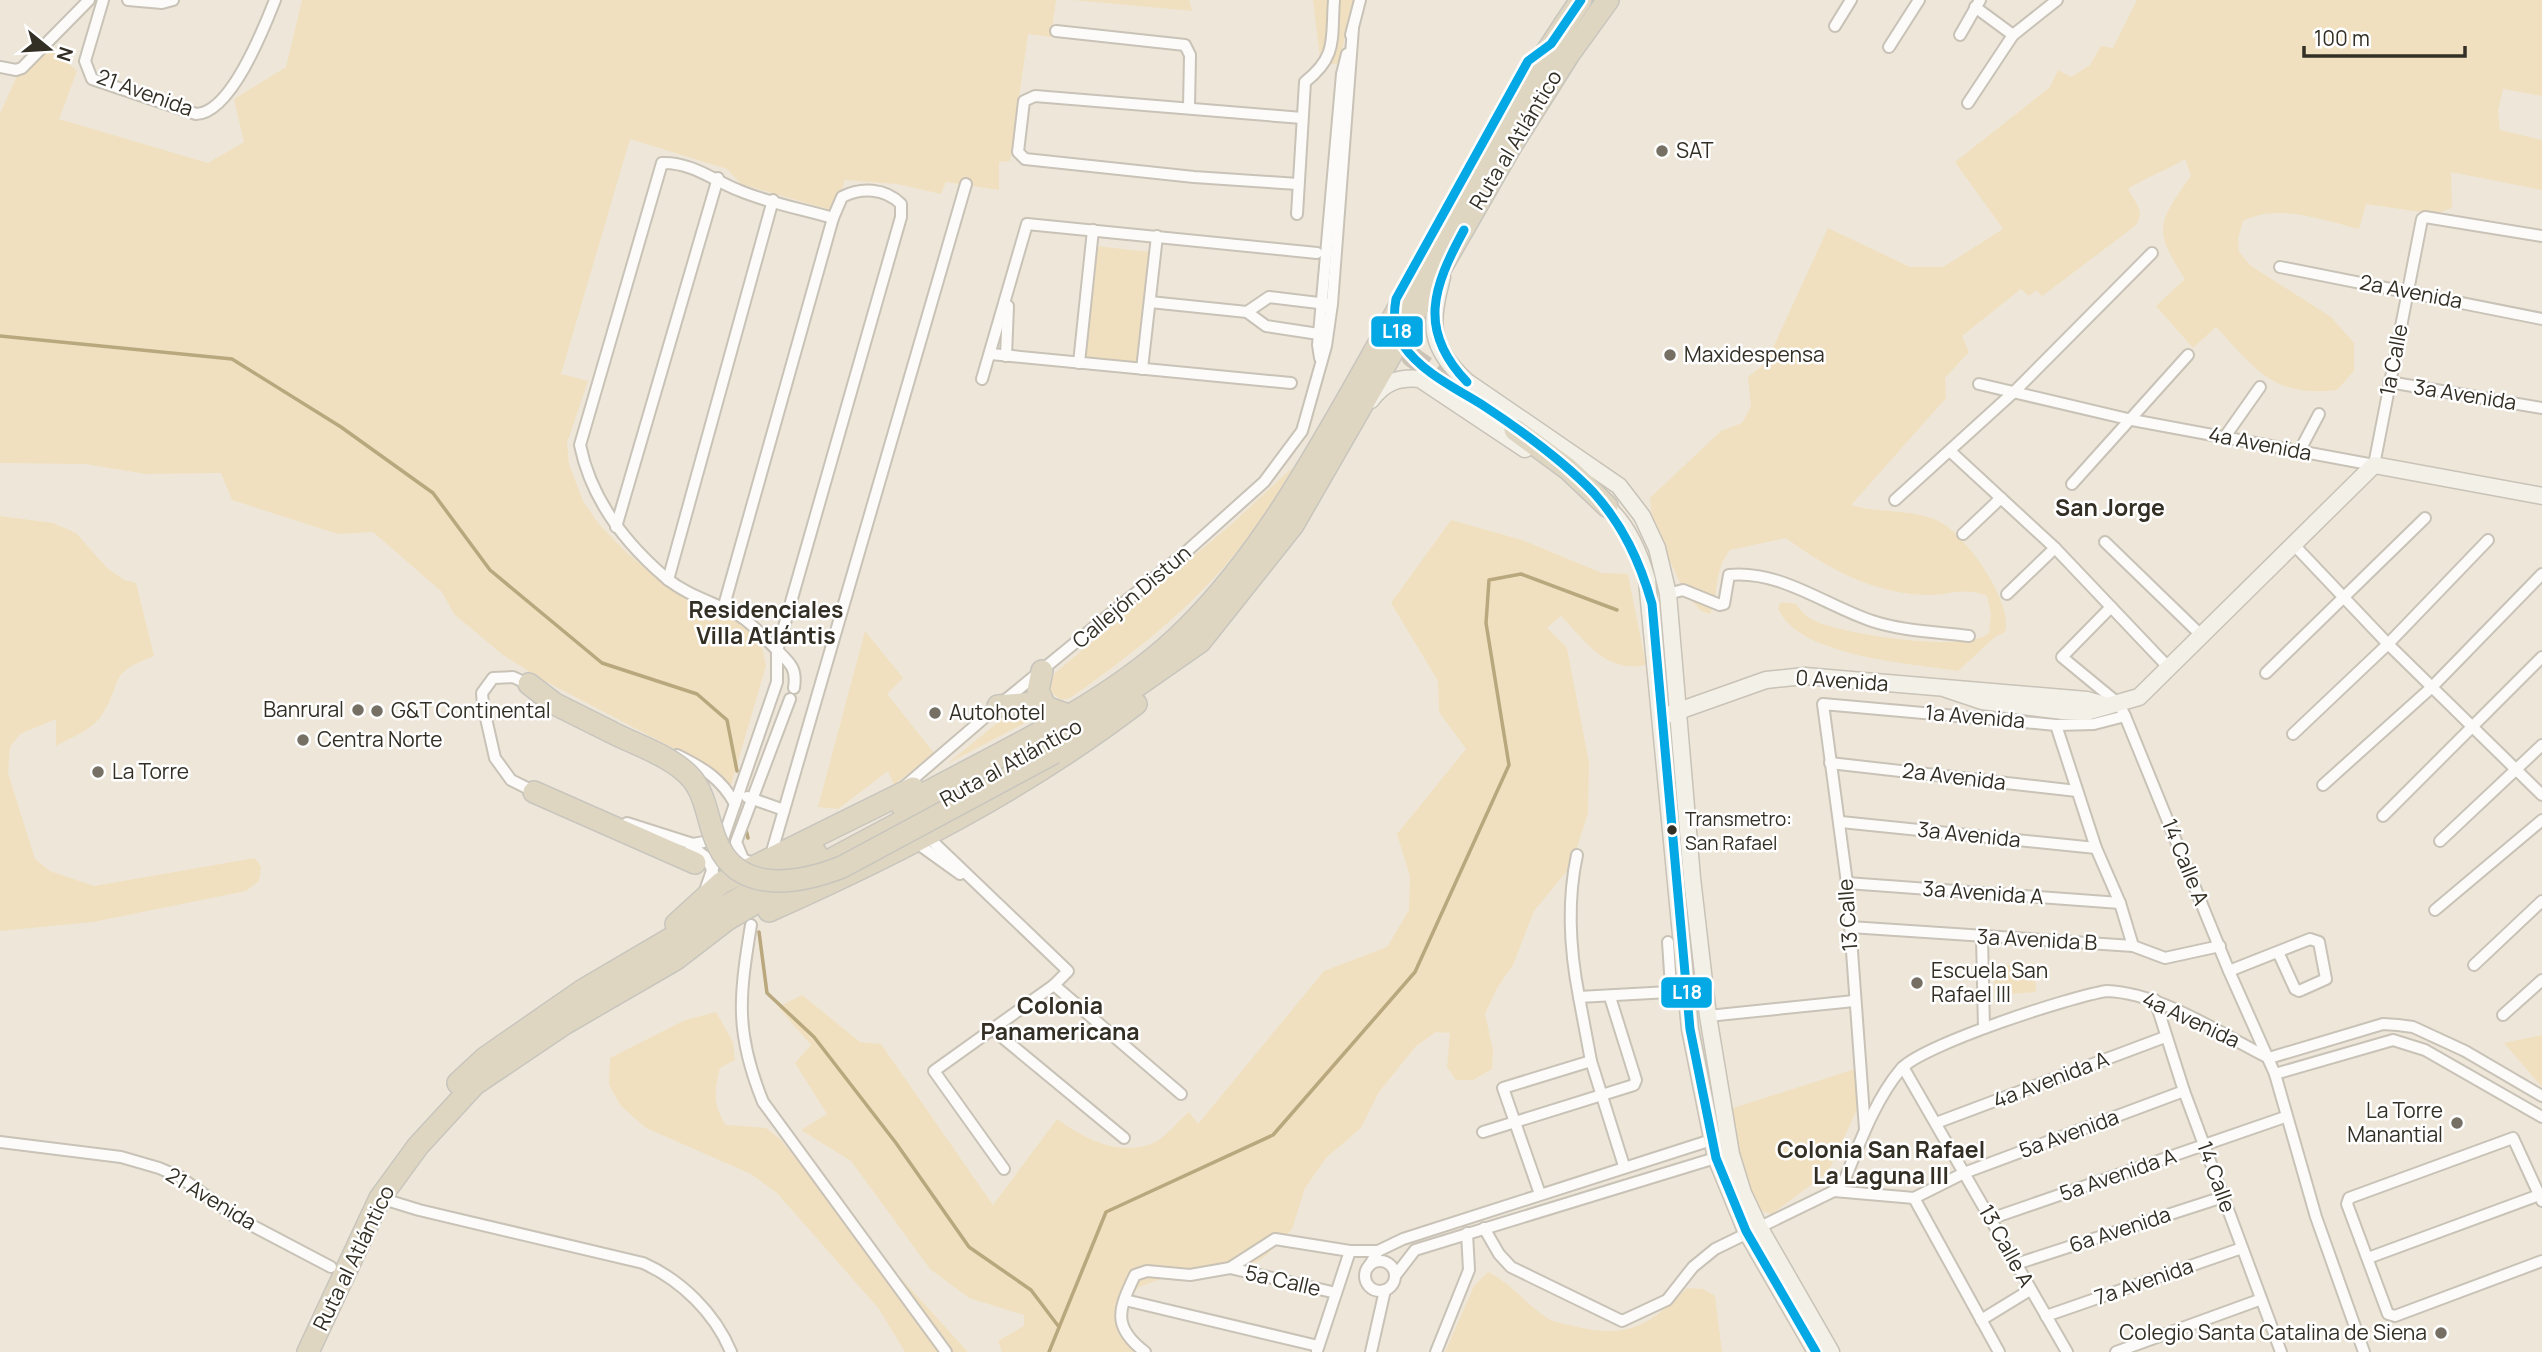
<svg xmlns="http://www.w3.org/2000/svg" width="2542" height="1352" font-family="Manrope,sans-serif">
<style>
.green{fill:#f0e0bf}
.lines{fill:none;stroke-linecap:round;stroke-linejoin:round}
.stream{stroke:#b9a77e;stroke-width:3.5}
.highway-tunnel{stroke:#c9c2b5;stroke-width:21;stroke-dasharray:21 10;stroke-linecap:butt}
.street-casing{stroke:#c8c2b7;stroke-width:14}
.secondary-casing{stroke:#c8c2b7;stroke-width:19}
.highway-casing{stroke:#c8c5be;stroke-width:24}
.street{stroke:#fcfbf9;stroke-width:10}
.secondary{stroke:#f3f0e8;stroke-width:16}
.highway{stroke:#ded6c1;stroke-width:21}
.highway-bridge-casing{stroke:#c8c5be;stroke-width:24;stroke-linecap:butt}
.highway-bridge{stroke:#ded6c1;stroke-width:21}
.bus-1-casing{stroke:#fff;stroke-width:14}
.bus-1{stroke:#03a8e5;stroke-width:9}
.poi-dot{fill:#756f64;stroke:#fff;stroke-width:2.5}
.bus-dot{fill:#342f25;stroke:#fff;stroke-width:2.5}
.labels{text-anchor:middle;stroke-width:5;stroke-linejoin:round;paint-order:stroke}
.bus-label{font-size:19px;fill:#342f25;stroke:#fff;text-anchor:start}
.street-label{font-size:21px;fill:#342f25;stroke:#fff}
.poi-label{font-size:21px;fill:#342f25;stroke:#fff;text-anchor:start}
.neighbourhood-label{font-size:23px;font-weight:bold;fill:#342f25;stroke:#fff}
.line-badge{stroke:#fff;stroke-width:2.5}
.badge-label{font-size:19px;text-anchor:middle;font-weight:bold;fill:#fff}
</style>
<rect width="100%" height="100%" fill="#eee7d9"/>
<g class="green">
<polygon points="302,0 1056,0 1051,37 1028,34 1010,161 999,162 999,190 946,182 941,194 897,184 845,180 834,211 741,184 727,169 630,139 561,374 588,381 567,443 569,464 583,501 598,523 625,551 656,578 740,624 754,636 762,647 766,666 731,785 713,769 541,679 503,655 454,614 442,592 373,532 338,534 232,500 221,473 146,474 85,464 0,463 0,113 18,74 53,49 77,71 59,119 208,163 244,142 234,99 286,67"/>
<polygon points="1073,0 1189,0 1192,11"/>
<polygon points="1313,0 1353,0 1339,63 1321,66"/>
<path d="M 2137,0 L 2542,0 L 2542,96 L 2503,89 L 2498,111 L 2500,130 L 2542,140 L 2542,190 L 2451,172 L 2452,208 L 2435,214 L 2366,204 L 2359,229 C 2322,220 2278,203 2243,221 L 2238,239 L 2239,252 L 2251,266 L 2331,317 L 2354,343 L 2354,371 L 2337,390 C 2273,398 2256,369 2216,327 L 2193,348 L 2156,306 L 2185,279 C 2153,230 2157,223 2191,176 L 2185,159 C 2166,171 2146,177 2128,189 C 2136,204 2146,211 2135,226 L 2049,291 L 2042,296 L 2036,290 L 2029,296 L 2021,289 L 1962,336 L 1969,352 L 1945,378 L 1946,398 L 1851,505 C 1880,514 1915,508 1942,523 C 1968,538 2014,604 2005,632 L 1995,637 L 1958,671 C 1910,663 1798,657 1778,608 L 1781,602 L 1796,604 C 1803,615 1812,621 1826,625 C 1855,635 1967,653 1989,633 L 1991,613 L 1987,596 C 1962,586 1950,596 1924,595 C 1870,592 1828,569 1786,538 L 1730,550 C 1712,573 1720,594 1710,614 L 1701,611 L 1685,594 L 1653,524 L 1650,498 L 1721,431 L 1742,423 L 1751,406 L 1748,377 L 1766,363 L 1828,228 L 1910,267 L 1943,267 L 2003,229 L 1955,162 L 2050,87 L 2058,70 L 2071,77 L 2090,65 L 2101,46 L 2113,48 Z"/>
<polygon points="1096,246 1150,252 1137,365 1083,359"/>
<path d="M 1294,466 C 1238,569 1165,632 1070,698 L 1061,700 L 1048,690 L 1054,674 L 1234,522 Z"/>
<path d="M 0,516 L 53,523 L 76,533 L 107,568 L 124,580 L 136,583 L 154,656 C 105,675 125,679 102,715 C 91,731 71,737 56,746 L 56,719 L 20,734 L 10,747 L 8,773 L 35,859 L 50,871 L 94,886 L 255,858 L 261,867 L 259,881 L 246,891 L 93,922 L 0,931 Z"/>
<path d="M 1451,520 L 1522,540 L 1602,573 L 1628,574 L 1646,665 C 1606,673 1587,643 1561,616 L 1547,628 L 1567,648 L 1589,763 L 1588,813 L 1571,866 L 1534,911 L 1513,965 L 1497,988 L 1485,1014 L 1493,1050 L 1492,1069 L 1473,1080 L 1456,1080 L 1447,1067 L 1450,1033 L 1436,1032 L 1416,1046 L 1379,1092 L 1361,1128 L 1327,1157 L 1305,1188 L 1292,1229 L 1266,1256 L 1246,1268 L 1210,1278 L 1172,1275 L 1139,1287 L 1121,1308 L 1119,1335 L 1135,1352 L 1002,1352 L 998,1341 L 1024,1326 L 1024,1315 L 969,1298 L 930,1269 L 851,1161 L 801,1130 L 827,1114 L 795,1063 L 811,1045 L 778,1007 L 802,995 L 860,1042 L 881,1044 L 993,1205 L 1057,1119 C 1084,1138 1116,1156 1151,1144 C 1164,1140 1178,1121 1189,1112 L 1198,1124 L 1324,971 L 1387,947 L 1409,910 L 1410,876 L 1397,834 L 1466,749 L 1439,712 L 1438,681 L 1391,603 Z"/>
<polygon points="865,631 903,678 887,694 934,753 894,785 888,771 838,809 818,807"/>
<polygon points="1018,706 1040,715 947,764"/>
<polygon points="2034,963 2036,992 1995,995 1993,966"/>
<path d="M 716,1012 L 733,1042 L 735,1060 L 720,1068 C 714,1090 713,1106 726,1125 L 766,1128 L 780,1139 L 819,1188 L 968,1352 L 905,1352 L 879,1309 L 777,1193 L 751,1174 L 646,1128 L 621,1106 L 609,1085 L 610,1058 L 685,1020 Z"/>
<polygon points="2542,1035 2542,1087 2504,1043"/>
<polygon points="1855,1069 1859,1105 1828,1172 1772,1214 1757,1210 1739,1162 1730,1109"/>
<path d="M 1488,1272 C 1511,1283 1526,1304 1547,1318 C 1555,1323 1568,1324 1578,1327 C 1629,1339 1651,1324 1687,1288 L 1703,1289 L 1715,1296 L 1722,1352 L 1445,1352 L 1474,1286 Z"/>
</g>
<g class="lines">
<g class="stream">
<polyline points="0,336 232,359 341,427 433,493 490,570 602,663 697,694 727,720 737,771"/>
<polyline points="746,830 748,838"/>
<polyline points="759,932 767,993 814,1037 896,1143 969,1247 1031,1290 1059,1327"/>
<polyline points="1049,1352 1106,1212 1273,1135 1415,972 1509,765 1486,623 1489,580 1521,574 1617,610"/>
</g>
<polyline class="highway-tunnel" points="1394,327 1412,357 1515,430"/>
<defs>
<g id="street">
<path d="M 103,0 L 85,61 L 92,79 L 196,114 C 231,113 264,28 275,0"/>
<polyline points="128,0 162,3 173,0"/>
<polyline points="1975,7 2013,35"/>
<polyline points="1835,26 1851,0"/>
<polyline points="1056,31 1185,45 1190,55 1189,107"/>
<polyline points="1351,35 1360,0"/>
<polyline points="1960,35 1980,0"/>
<polyline points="1889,47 1919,0"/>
<polyline points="0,67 16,70 22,68 89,0"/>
<polyline points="1968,103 2013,35 2057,0"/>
<polyline points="1298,184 1194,177 1025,159 1018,152 1024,101 1035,96 1302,118"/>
<path d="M 1297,214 L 1305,82 C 1338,56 1331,39 1334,0"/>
<polyline points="2280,267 2542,319"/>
<polyline points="1150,302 1247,312 1266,326 1325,335"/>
<polyline points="1247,312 1269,297 1327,304"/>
<polyline points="991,354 1291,383"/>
<polyline points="1006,356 1008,306"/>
<polyline points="1320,358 1318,345 1342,74 1347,54"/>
<polyline points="1079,363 1093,230"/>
<polyline points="1142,369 1157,236"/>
<polyline points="982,379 1027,224 1317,253"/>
<polyline points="2389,382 2542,408"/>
<polyline points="1979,384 2132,420 2374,465 2422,219 2425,217 2542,236"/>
<polyline points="2224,438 2260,387"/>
<polyline points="1951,452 2055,548 2169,668"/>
<polyline points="2299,452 2319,414"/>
<polyline points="2072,484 2188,355"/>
<polyline points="1895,500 2015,391 2152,253"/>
<polyline points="616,527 718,178"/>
<polyline points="1963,534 2001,498"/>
<polyline points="2105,542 2202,636"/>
<polyline points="2295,546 2388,644 2542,795"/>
<polyline points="668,580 773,200"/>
<path d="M 1668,594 L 1683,590 L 1720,605 L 1724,604 L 1729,575 C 1781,570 1824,605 1872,621 C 1902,631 1938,632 1969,636"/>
<polyline points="2007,594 2055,548"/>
<polyline points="2111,607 2062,657 2119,704 2125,716 2229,971 2275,1074 2316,1217 2364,1352"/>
<polyline points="2266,673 2425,518"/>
<polyline points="530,685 513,677 493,678 482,693 483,705 495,758 511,780 535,792"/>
<path d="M 794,688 C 797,669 791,664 778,651 C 765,639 754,624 738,615 C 713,602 688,596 666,578 C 625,543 591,499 580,445 L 662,163 C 691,162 713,180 738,190 C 768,203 802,209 833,218"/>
<polyline points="2056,725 2096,848 2120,903 2133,946"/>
<polyline points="2293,734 2388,644 2488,540"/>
<path d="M 677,755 C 703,768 721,778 735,804"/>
<polyline points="1830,763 2077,791"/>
<polyline points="2323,785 2432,687 2542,574"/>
<polyline points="905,786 998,706 1187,551 1264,482 1302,431 1326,346 1332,304 1353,28"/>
<polyline points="747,797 784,810"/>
<polyline points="2383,816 2542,657"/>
<polyline points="1841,822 2096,848"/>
<polyline points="627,823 693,844 719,839"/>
<polyline points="926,835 1068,971 1054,985 934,1071 1004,1169"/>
<polyline points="914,841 960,874"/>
<polyline points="2440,841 2542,745"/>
<polyline points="690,845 707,858 713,872"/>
<polyline points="773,848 966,184"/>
<path d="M 1577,855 C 1567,901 1570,951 1579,997"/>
<polyline points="757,865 743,859 736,842 790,699"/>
<polyline points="1847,883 2120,903"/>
<path d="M 706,888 L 777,682 L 777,651 L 901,217 L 901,204 C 885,188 861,187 842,197 L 833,218 L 723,609"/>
<polyline points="2435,910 2542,820"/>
<path d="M 751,925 C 739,998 735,1033 763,1102 L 946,1352"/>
<polyline points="1850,927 2133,946 2165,958 2220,946"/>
<polyline points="1982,937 1984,1028"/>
<polyline points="2474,965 2542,901"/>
<polyline points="2229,971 2310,939 2319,942 2326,979 2299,991 2295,989 2278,952"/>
<polyline points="1054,985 1181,1094"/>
<polyline points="2155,1000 2184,1091 2281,1352"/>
<polyline points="2503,1015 2542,980"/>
<polyline points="1708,1016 1854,1001"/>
<polyline points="991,1028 1124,1138"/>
<polyline points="1903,1067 2067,1352"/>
<polyline points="2275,1074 2393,1040 2425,1050 2542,1117"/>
<polyline points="1936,1123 2165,1037"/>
<polyline points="1865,1129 1847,883 1823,704 2056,725 2094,724 2125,716"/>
<polyline points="1483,1132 1634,1085 1636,1080 1610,997"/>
<polyline points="0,1142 121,1157 159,1168 180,1177 234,1216 331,1267"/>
<polyline points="1624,1166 1591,1061 1579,997 1669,992 1671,988 1668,942"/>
<polyline points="1834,1191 1914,1198 1964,1173 2184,1091"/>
<polyline points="1540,1194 1503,1088 1591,1061"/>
<path d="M 380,1198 L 419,1210 L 643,1263 C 681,1280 715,1313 731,1352"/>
<polyline points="1914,1198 1999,1352"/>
<polyline points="2542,1201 2513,1138 2349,1198 2347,1204 2388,1314 2395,1316 2542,1261"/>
<polyline points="1990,1219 2285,1117"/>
<path d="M 1484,1228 L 1499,1254 L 1511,1267 L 1622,1321 L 1667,1300 L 1693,1267 L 1715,1249 L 1834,1191 L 1845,1179 C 1860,1142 1875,1100 1901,1069 C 1922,1045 2072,996 2107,991 C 2161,993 2221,1034 2269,1058 L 2383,1024 L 2398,1025 L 2413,1027 L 2465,1051 L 2542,1096"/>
<polyline points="2368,1258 2542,1194"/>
<circle cx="1380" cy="1276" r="15"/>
<polyline points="2016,1264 2223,1197"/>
<polyline points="1369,1266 1378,1251 1403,1239 1727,1135"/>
<polyline points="1230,1268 1336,1293"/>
<polyline points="1395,1276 1415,1250 1722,1156"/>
<polyline points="1125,1300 1318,1346"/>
<polyline points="2046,1316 2242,1248"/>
<polyline points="1981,1320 2030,1290"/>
<polyline points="1317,1351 1350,1251 1378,1251"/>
<path d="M 1145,1352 C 1112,1327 1118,1310 1135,1275 L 1147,1271 L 1190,1275 L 1230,1268 L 1275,1239 L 1350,1251"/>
<polyline points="1371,1352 1385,1290"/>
<polyline points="1436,1352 1469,1270 1467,1233"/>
<polyline points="2116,1352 2259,1300"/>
</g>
<g id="secondary">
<path d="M 1442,277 C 1430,324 1428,346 1466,381 L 1619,486 L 1642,516 L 1657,548 L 1668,594 L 1692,878 L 1708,1016 L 1731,1154 L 1743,1193 L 1758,1225 L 1831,1352"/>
<path d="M 1371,400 C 1384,382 1399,377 1420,379 L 1525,449"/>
<path d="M 1598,500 C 1624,518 1639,551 1647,580 L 1690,1029 L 1712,1138 L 1716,1158 L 1746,1231 L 1816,1352"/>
<polyline points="1946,689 1982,701 2063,711 2086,712 2139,697 2374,465 2542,496"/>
<polyline points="1670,714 1766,680 1805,676 2087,700 2104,705"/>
</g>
<g id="highway">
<polyline points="1515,430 1568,469 1607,506"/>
<polyline points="1042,671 1038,691 1045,706"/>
<polyline points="529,684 555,704 609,731"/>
<polyline points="998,706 1035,703 1068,715"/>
<polyline points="534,792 695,863"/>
<path d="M 902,806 C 998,752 1108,707 1187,628 C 1262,553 1312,461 1364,370 C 1434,246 1500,118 1581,0"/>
<path d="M 769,911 C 899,853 1023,790 1136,704"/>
<polyline points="676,924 721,883 913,788"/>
<polyline points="458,1083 485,1058 583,990 816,853"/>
<polyline points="308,1352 380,1198 418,1146 475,1084 564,1024 676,959 728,919 828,861 1077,728 1200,642 1293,525 1511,146 1569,54 1608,0"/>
</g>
</defs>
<use href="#street" class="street-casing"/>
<use href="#secondary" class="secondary-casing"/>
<use href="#highway" class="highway-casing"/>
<use href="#street" class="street"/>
<use href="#secondary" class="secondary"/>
<use href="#highway" class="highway"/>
<defs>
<path id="highway-bridge" d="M 609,731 C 635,745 674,756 693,780 C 707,798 708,825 718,845 C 741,895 801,883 842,867 L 1054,753"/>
</defs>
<use href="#highway-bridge" class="highway-bridge-casing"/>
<use href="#highway-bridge" class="highway-bridge"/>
<defs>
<g id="bus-1">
<path d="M 1581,0 L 1551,44 L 1528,61 L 1396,299 C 1393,316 1394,330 1403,345 C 1421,372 1457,389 1484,406 C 1522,431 1561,459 1593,492 C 1623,525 1640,562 1652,604 L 1690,1029 L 1716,1158 L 1746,1231 L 1816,1352"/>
<path d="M 1464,230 C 1433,287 1417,330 1467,382"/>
</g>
</defs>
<use href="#bus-1" class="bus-1-casing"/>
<use href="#bus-1" class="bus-1"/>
</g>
<g class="poi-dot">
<circle cx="1662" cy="151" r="7"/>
<circle cx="1670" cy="355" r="7"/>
<circle cx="358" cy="710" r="7"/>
<circle cx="377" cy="711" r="7"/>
<circle cx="935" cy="713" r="7"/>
<circle cx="303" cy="740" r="7"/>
<circle cx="98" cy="772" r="7"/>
<circle cx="1917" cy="983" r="7"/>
<circle cx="2457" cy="1123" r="7"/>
<circle cx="2441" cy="1333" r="7"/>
</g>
<circle class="bus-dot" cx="1672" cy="830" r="6"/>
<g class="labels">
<g class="bus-label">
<text x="1685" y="826">Transmetro:<tspan x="1685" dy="24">San Rafael</tspan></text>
</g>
<g class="street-label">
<text transform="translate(145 93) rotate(20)" y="7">21 Avenida</text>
<text transform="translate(1516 140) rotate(-59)" y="7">Ruta al Atlántico</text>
<text transform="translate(2411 292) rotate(11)" y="7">2a Avenida</text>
<text transform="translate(2394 360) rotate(-79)" y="7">1a Calle</text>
<text transform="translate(2465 395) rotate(9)" y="7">3a Avenida</text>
<text transform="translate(2260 444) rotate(11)" y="7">4a Avenida</text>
<text transform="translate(1132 597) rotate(-40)" y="7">Callejón Distun</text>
<text transform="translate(1842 681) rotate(4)" y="7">0 Avenida</text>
<text transform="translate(1975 717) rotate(5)" y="7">1a Avenida</text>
<text transform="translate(1011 763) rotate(-29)" y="7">Ruta al Atlántico</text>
<text transform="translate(1954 777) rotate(7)" y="7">2a Avenida</text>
<text transform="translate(1969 835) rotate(6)" y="7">3a Avenida</text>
<text transform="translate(2185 862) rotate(68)" y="7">14 Calle A</text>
<text transform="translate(1983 893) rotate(4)" y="7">3a Avenida A</text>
<text transform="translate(1848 915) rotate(-94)" y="7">13 Calle</text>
<text transform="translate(2037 940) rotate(3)" y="7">3a Avenida B</text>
<text transform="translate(2191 1020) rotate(25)" y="7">4a Avenida</text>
<text transform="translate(2051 1080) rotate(-21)" y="7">4a Avenida A</text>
<text transform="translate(2069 1134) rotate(-20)" y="7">5a Avenida</text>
<text transform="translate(2118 1175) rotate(-19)" y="7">5a Avenida A</text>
<text transform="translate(2216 1177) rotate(70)" y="7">14 Calle</text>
<text transform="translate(211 1199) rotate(31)" y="7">21 Avenida</text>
<text transform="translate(2120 1230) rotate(-18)" y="7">6a Avenida</text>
<text transform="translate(2006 1246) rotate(61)" y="7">13 Calle A</text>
<text transform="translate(354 1258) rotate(-64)" y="7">Ruta al Atlántico</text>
<text transform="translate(1283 1281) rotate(13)" y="7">5a Calle</text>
<text transform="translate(2144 1282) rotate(-19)" y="7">7a Avenida</text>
</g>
<g class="poi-label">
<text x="1676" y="158">SAT</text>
<text x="1684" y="362">Maxidespensa</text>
<text x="344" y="717" text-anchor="end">Banrural</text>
<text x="391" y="718">G&amp;T Continental</text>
<text x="949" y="720">Autohotel</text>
<text x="317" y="747">Centra Norte</text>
<text x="112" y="779">La Torre</text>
<text x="1931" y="978">Escuela San<tspan x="1931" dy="24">Rafael III</tspan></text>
<text x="2443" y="1118" text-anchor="end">La Torre<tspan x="2443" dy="24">Manantial</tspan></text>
<text x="2427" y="1340" text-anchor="end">Colegio Santa Catalina de Siena</text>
</g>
<g class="neighbourhood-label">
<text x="2110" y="516">San Jorge</text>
<text x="766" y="618">Residenciales<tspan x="766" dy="26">Villa Atlántis</tspan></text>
<text x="1060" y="1014">Colonia<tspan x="1060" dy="26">Panamericana</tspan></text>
<text x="1881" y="1158">Colonia San Rafael<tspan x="1881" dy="26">La Laguna III</tspan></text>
</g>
</g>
<g class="line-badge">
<rect x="1370" y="315" width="54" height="33" rx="7" fill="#03a8e5"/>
<rect x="1660" y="976" width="53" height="33" rx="7" fill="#03a8e5"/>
</g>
<g class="badge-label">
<text x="1397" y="338">L18</text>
<text x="1687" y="999">L18</text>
</g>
<g transform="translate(49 49) rotate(108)" stroke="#ffffff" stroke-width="5" paint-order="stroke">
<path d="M0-5L12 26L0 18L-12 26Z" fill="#342f25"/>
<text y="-10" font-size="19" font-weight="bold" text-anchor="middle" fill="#342f25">N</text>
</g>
<path d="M2304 46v10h161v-10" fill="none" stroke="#342f25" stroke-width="3.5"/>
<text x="2314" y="46" font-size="21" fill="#342f25" stroke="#ffffff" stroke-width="5" paint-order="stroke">100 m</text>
</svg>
